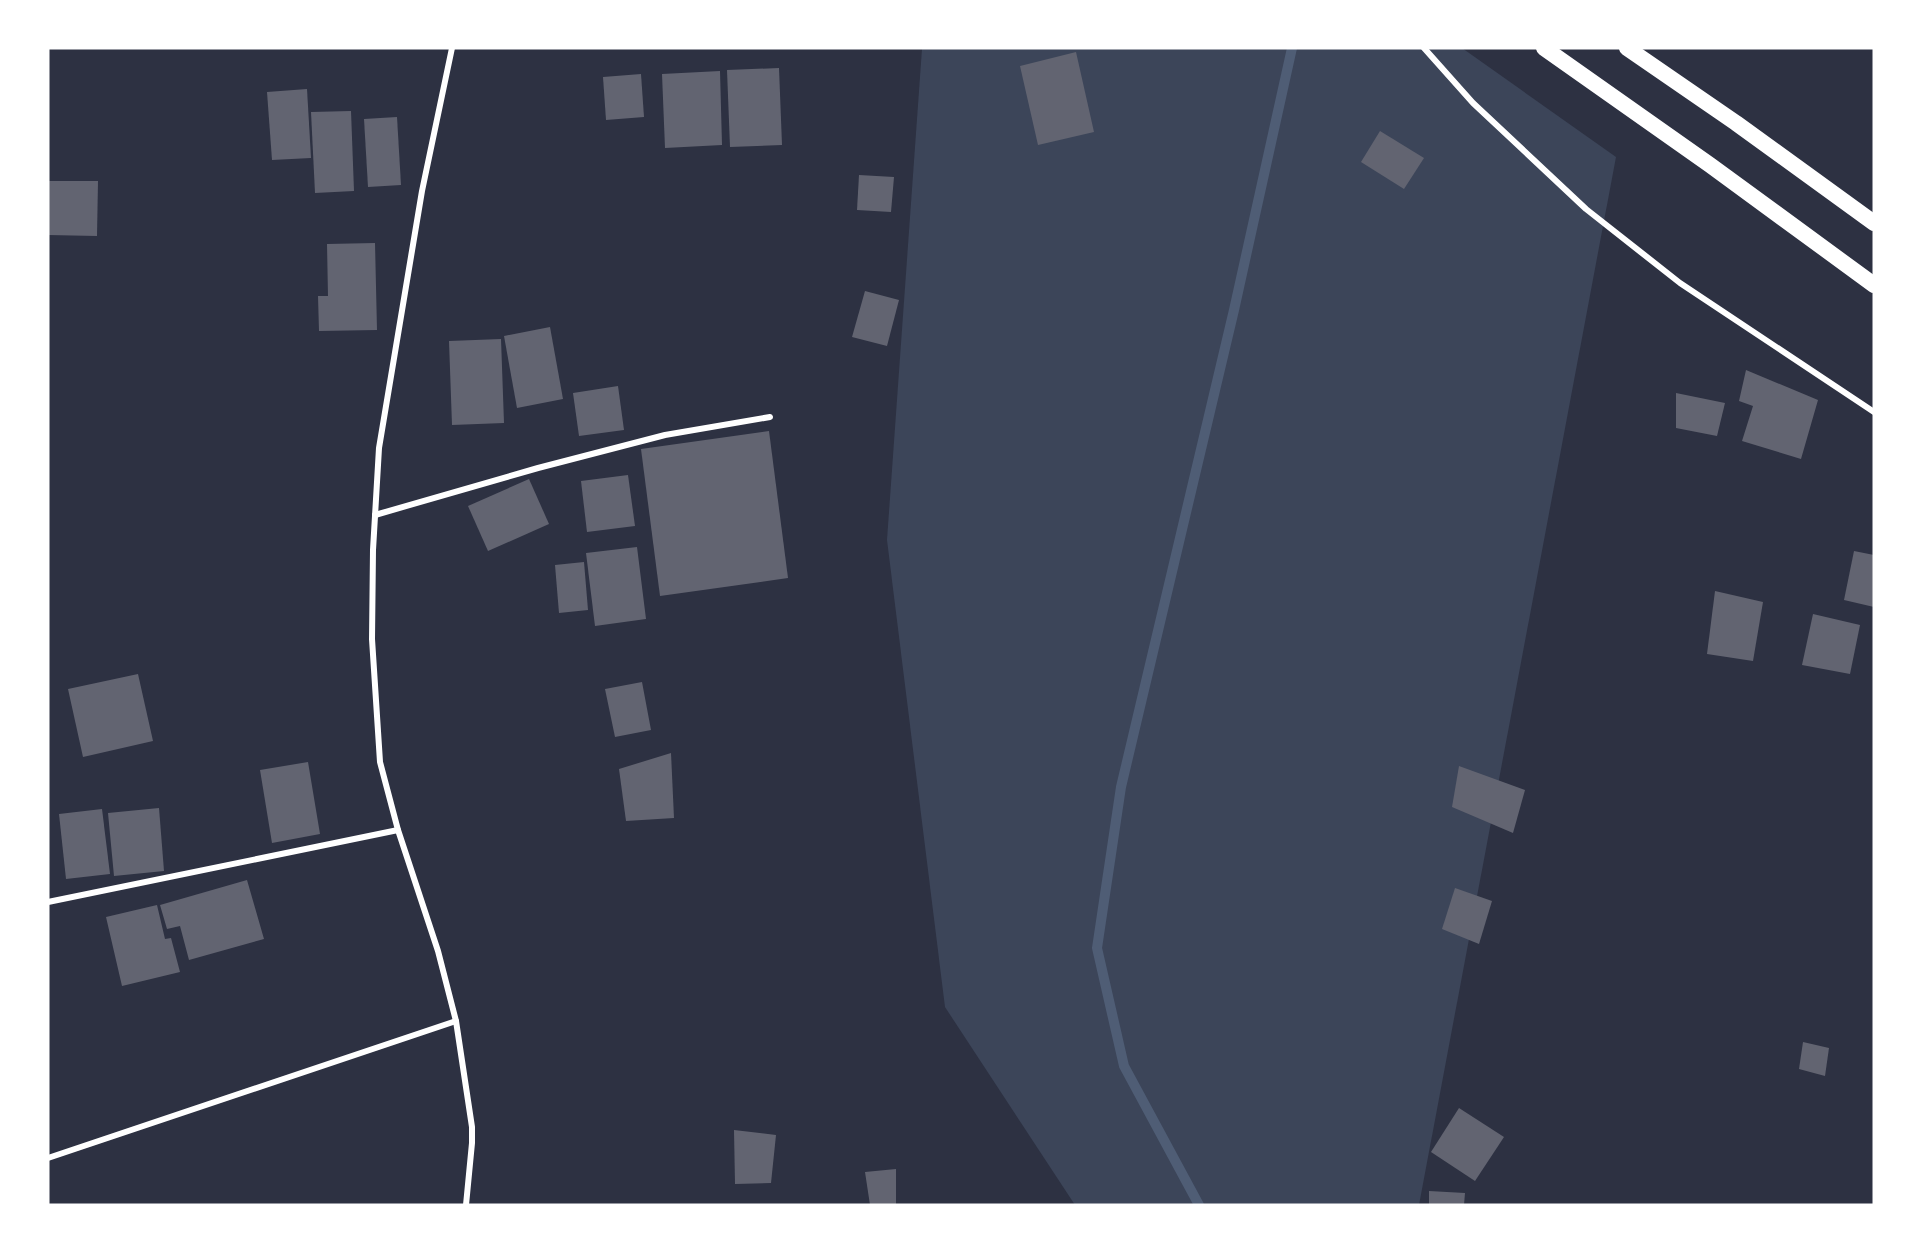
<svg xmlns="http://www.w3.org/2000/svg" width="1922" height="1253" font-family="Karla,sans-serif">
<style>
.green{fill:#3c4559}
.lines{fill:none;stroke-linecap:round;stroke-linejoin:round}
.stream{stroke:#4f5d75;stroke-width:10}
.building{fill:#626471}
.minor{stroke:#fff;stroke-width:6}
.trunk{stroke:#fff;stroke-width:16}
</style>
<rect width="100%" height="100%" fill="#2d3142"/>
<polygon class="green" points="941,48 1462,48 1616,157 1419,1205 1075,1205 945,1007 887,540 922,49"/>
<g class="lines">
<polyline class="stream" points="1199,1205 1124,1066 1097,948 1121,787 1234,310 1292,48"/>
</g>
<g class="building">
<polygon points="1076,52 1094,132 1038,145 1020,66"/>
<polygon points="779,68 782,145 730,147 727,70"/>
<polygon points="720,71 722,145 665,148 662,74"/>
<polygon points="641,74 644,117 606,120 603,77"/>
<polygon points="307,89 311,158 272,160 267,92"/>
<polygon points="351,111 354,191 315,193 311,112"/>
<polygon points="397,117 401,185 368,187 364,119"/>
<polygon points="1380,131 1424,158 1404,189 1361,162"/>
<polygon points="859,175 894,177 891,212 857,210"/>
<polygon points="48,181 98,181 97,236 48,235"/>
<polygon points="375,243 377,330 319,331 318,296 328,296 327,244"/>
<polygon points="865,291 899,300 887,346 852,337"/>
<polygon points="550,327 563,399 517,408 504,336"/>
<polygon points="501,339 504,423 452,425 449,341"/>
<polygon points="1746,370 1818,400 1801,459 1742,441 1753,406 1739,401"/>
<polygon points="618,386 624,430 579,436 573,393"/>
<polygon points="1676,393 1725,403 1717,436 1676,428"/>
<polygon points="769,431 788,578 660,596 641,449"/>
<polygon points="628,475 635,526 587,532 581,481"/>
<polygon points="529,479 549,524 488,551 468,506"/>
<polygon points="637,547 646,619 595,626 586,553"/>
<polygon points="1854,551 1874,555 1874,607 1844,600"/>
<polygon points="584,562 588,610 559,613 555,565"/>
<polygon points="1715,591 1763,602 1753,661 1707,654"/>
<polygon points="1813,614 1860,625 1850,674 1802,665"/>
<polygon points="138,674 153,741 83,757 68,689"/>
<polygon points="642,682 651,730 615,737 605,689"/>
<polygon points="671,753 674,818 626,821 619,769"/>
<polygon points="308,762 320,834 272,843 260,770"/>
<polygon points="1459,766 1525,790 1513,833 1452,807"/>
<polygon points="159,808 164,871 114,876 108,813"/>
<polygon points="102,809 110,874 66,879 59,814"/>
<polygon points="247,880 264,939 189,960 180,926 167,929 160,905"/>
<polygon points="1455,888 1492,901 1479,944 1442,929"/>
<polygon points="157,905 165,939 171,938 180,972 122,986 106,917"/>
<polygon points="1803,1042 1829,1048 1825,1076 1799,1069"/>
<polygon points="1459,1108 1504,1137 1475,1181 1431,1152"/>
<polygon points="734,1130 776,1135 771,1183 735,1184"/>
<polygon points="896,1169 896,1205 870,1205 865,1172"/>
<polygon points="1429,1191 1465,1193 1464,1205 1429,1205"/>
</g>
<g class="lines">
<g class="minor">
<polyline points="452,48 422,191 379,448 373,550 372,639 380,762 398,830 438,951 456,1021 472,1127 472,1143 466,1205"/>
<polyline points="1424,48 1473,103 1586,209 1680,283 1874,412"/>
<polyline points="375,515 538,468 665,435 770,417"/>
<polyline points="48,902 398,830"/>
<polyline points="48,1158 456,1021"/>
</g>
<g class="trunk">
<polyline points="1544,48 1710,165 1874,285"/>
<polyline points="1627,48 1736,123 1874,223"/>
</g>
</g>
<rect width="1922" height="1253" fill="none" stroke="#ffffff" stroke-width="99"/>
</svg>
